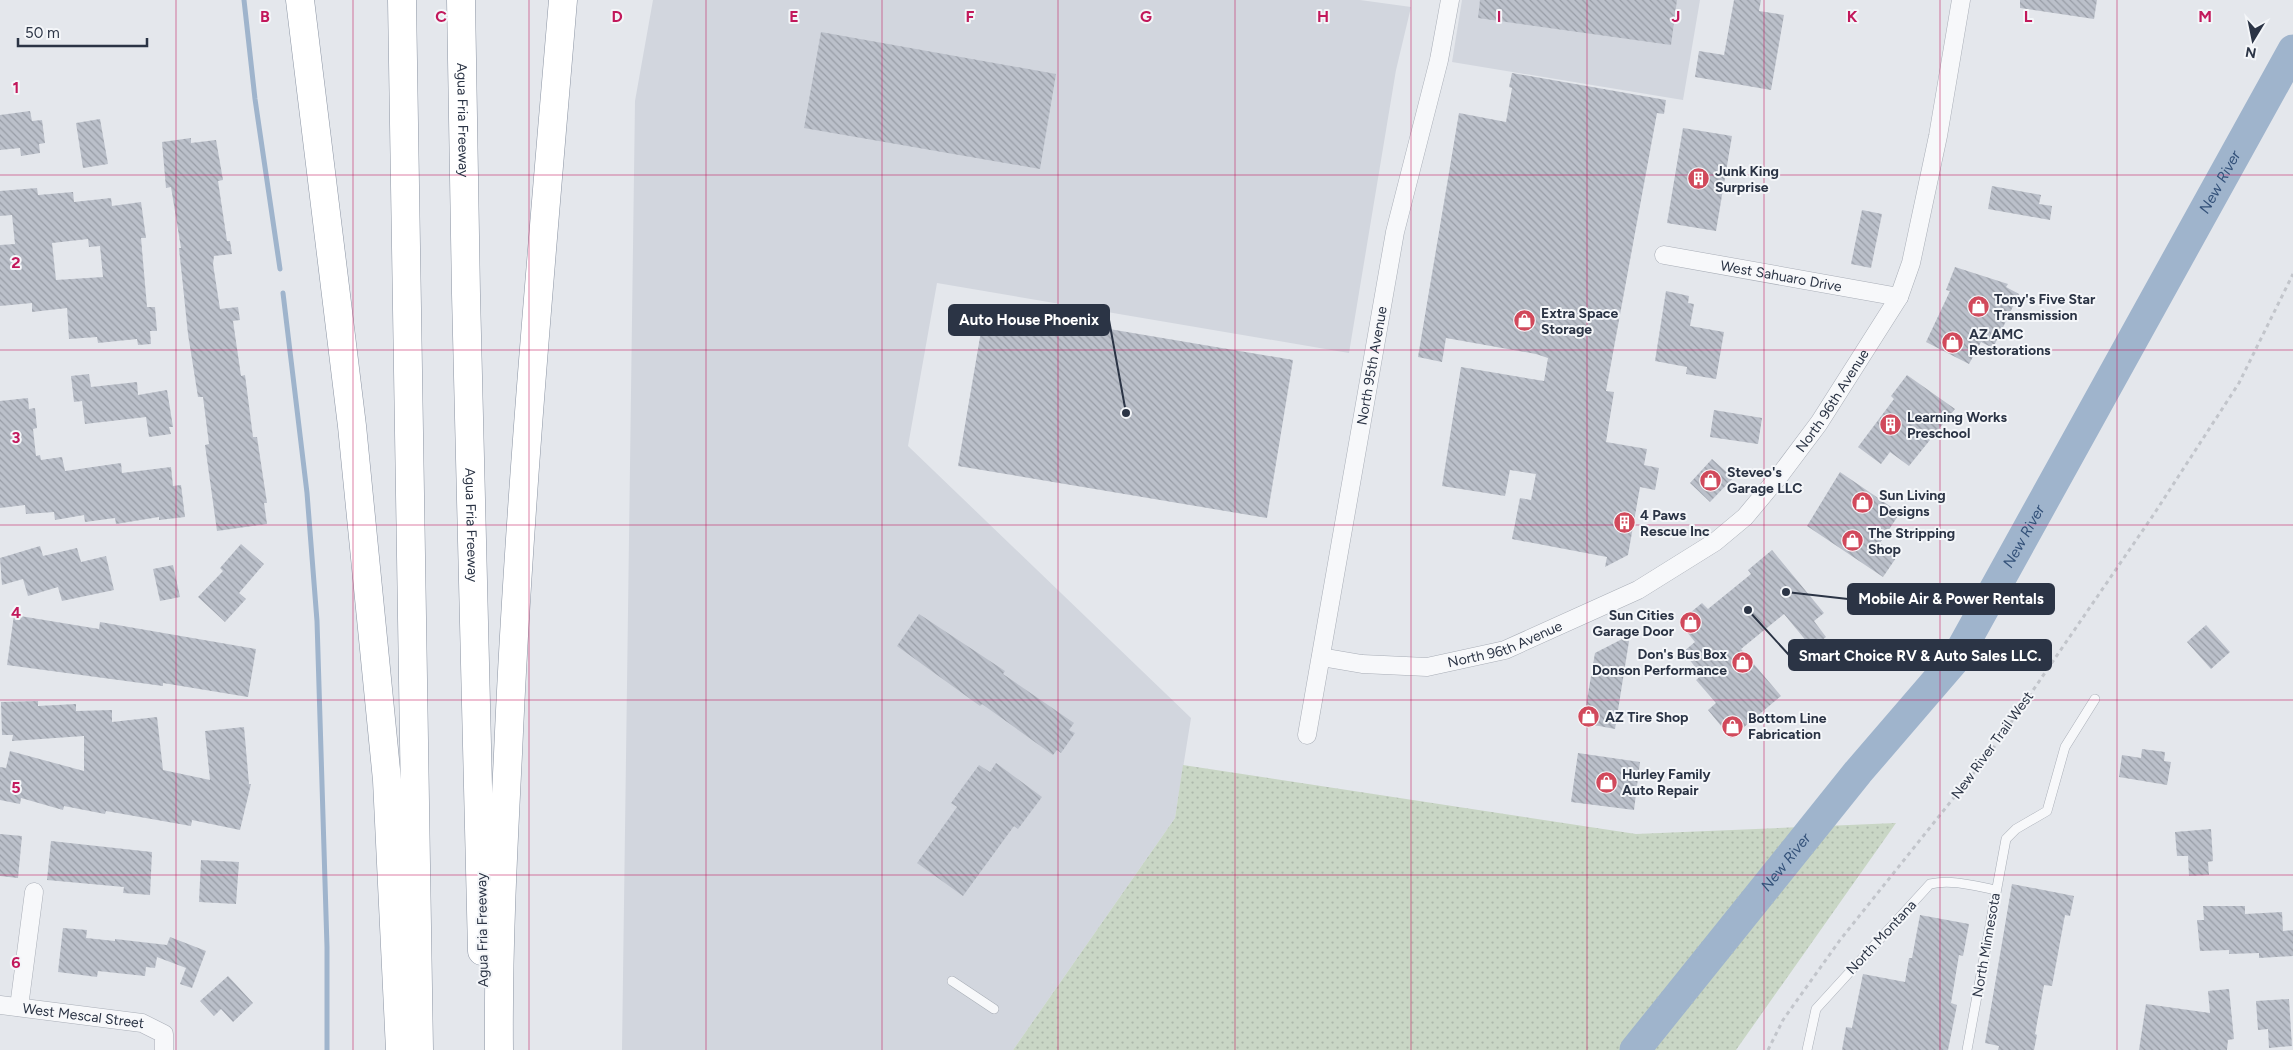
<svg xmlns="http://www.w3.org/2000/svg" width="2293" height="1050" font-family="Figtree,sans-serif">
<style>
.built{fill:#d2d6de}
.grass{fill:url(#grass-dots)}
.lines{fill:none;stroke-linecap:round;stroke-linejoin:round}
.stream{stroke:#9fb4cc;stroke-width:5}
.river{stroke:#9fb4cc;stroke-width:31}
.building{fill:url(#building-back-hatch);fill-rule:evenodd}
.lane-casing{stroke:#a9aeb7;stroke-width:10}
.street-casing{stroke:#a9aeb7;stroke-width:19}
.highway-casing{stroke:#8b94a3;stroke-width:29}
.path{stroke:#c2c5cb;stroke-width:3;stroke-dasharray:4 4;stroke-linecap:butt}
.lane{stroke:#f7f8fa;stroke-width:9}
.street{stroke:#f7f8fa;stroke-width:18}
.highway{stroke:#fff;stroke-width:28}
.grid{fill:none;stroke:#c2185b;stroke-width:1;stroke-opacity:0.55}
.labels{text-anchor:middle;stroke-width:4;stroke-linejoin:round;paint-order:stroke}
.street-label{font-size:14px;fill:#2b3445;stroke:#f4f6f9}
.poi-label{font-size:14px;font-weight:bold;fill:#2b3445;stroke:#f4f6f9;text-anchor:start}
.water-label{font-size:15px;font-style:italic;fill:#34527a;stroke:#f4f6f9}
.grid-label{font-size:16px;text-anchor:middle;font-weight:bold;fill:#c2185b;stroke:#f4f6f9;stroke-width:4;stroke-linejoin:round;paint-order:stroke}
.leader{fill:none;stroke:#2b3445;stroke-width:2}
.callout-dot{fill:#2b3445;stroke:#f4f6f9;stroke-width:2}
.callout{fill:#2b3445;stroke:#2b3445;stroke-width:2}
.callout-label{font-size:15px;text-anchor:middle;font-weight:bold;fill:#fff}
</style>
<defs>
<pattern id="grass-dots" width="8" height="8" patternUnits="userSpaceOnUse" patternTransform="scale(1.25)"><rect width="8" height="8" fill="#c9d6c5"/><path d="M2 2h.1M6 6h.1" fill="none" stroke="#adb8ab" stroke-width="1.8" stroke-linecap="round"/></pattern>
<pattern id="building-back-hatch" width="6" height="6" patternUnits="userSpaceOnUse" patternTransform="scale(1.25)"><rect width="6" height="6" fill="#bbc0ca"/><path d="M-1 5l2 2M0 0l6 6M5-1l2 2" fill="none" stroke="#989da6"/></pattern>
</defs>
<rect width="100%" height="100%" fill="#e4e7ec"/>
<g class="built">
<polygon points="653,0 1360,0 1411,7 1396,70 1349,353 937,283 908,446 1191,718 1175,818 1013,1050 622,1050 635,101"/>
<polygon points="1462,0 1700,0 1683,100 1452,62"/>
</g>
<polygon class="grass" points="1183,765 1636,834 1896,823 1736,1050 1013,1050 1175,818"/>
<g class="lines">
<g class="stream">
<polyline points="244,0 255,99 280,269"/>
<polyline points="283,293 307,493 317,621 327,947 327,1050"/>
</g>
<path class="river" id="s1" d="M 1635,1050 L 1858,772 L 1957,657 L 2293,50"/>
</g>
<g class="building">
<polygon points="1480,0 1677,0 1671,45 1478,18"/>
<polygon points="1734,0 1761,0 1759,11 1784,15 1771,90 1695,77 1699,51 1724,55"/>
<polygon points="2020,0 2097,0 2094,19 2020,8"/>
<polygon points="821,32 1056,74 1040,169 804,128"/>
<polygon points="1512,73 1666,100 1664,114 1657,113 1606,391 1614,392 1606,442 1647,449 1644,465 1659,468 1655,490 1640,487 1628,555 1605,567 1607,557 1512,539 1520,498 1531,500 1536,474 1510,470 1505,496 1442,486 1461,367 1544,381 1548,358 1536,354 1446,338 1442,362 1418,357 1459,113 1506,122 1512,88 1509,87"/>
<polygon points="30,111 32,121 42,120 45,143 39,144 40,153 21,156 20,148 0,150 0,115"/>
<polygon points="100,119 108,164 83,168 76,123"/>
<polygon points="1683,128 1732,136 1716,231 1667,223"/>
<polygon points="191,138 191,143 216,140 223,180 218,181 227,241 230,241 232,254 214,256 213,264 220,309 238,307 240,320 233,321 241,376 245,375 253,437 257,437 267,503 264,503 267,524 217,531 205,445 209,444 203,397 198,397 188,334 179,248 181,248 171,187 166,188 162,142"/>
<polygon points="1992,186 2041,195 2039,204 2052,206 2050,220 1988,209"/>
<path d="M 37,188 L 38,195 L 73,192 L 74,202 L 111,198 L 112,206 L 141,202 L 146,238 L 141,238 L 147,307 L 155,307 L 157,331 L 150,331 L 151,344 L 138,345 L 137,339 L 98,343 L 97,337 L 69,339 L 67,308 L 32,312 L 32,303 L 0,306 L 0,245 L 15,244 L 12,215 L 0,216 L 0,191 ZM 88,239 L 89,247 L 100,246 L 103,277 L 56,280 L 52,243 Z"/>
<polygon points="1862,210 1882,214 1871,268 1851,264"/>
<polygon points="1955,267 2008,284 2006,287 2019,294 1993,348 1981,342 1969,364 1926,342 1950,291 1946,290"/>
<polygon points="1666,291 1689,296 1688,303 1694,304 1690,326 1724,332 1716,379 1686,374 1687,367 1655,361"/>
<polygon points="985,308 1293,360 1267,518 958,466"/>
<polygon points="89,374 91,387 137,382 138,395 167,390 173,427 169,427 171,434 149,437 146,417 85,424 82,401 74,402 71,376"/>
<polygon points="1907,375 1955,409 1909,466 1890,452 1881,464 1858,447 1894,399 1891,396"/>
<polygon points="28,398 29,409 35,408 37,428 33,429 36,456 40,455 41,460 62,457 65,471 121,463 122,473 171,467 173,486 181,485 185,517 159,520 159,517 116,524 115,518 85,522 84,515 55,520 54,512 26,514 25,505 0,508 0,401"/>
<polygon points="1714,410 1762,418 1758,444 1710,437"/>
<polygon points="1712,459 1733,478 1710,502 1690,483"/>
<polygon points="1840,472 1900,513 1880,543 1898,555 1883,577 1807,526"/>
<polygon points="241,544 264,564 239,593 246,599 225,622 198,597 223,571 220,568"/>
<polygon points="40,546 43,556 77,548 81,562 106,556 114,590 62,601 58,587 28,596 23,579 2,585 0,558"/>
<polygon points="1772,550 1824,613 1814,621 1826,637 1812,648 1784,614 1741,649 1781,696 1731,738 1708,710 1716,703 1696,680 1702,675 1683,652 1695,642 1679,622 1702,603 1708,609 1751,574 1748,570"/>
<polygon points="173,565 180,597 160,601 153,569"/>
<polygon points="919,614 1005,671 1003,674 1074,723 1069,730 1075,733 1061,753 1057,750 1053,755 982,704 980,706 897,646"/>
<polygon points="14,615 99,629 100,622 256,649 248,697 163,683 163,686 7,665"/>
<polygon points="2206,625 2230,652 2211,669 2187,642"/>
<polygon points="1630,635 1615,729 1583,723 1595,653"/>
<polygon points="38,701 38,706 76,704 76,711 112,710 112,722 157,717 163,770 210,780 205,731 244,727 249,784 251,784 240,830 192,820 191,826 106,811 105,814 64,806 63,810 21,798 20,804 0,800 0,767 6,768 10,751 84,771 84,736 12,741 13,735 2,735 1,702"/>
<polygon points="2142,749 2165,752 2164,761 2171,762 2167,785 2119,777 2122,755 2141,758"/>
<polygon points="1578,753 1640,762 1634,810 1571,802"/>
<polygon points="996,763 1042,797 1018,829 1014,826 963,896 917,863 957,807 951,803 979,765 990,772"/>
<polygon points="2211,829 2213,861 2208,862 2209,875 2189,876 2188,856 2177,856 2175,832"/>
<polygon points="0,834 22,836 18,878 0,876"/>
<polygon points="51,841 152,852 150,895 123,893 124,887 47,880"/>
<polygon points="201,860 239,862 236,904 199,902"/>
<polygon points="2012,884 2074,896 2070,916 2065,915 2052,986 2044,985 2035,1034 2037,1035 2034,1050 1998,1050 1999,1046 1985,1043"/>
<polygon points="2203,906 2245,906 2245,914 2282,912 2283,931 2293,930 2293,956 2259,958 2259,953 2229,954 2229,950 2200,951 2197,920 2204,920"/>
<polygon points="1920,915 1969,924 1963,956 1959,955 1951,1003 1957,1005 1948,1050 1842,1050 1846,1027 1852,1028 1863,974 1905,982 1909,958 1912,958"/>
<polygon points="63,928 87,930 86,938 115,941 115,939 167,945 170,937 206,951 192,988 180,984 186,968 157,957 155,968 146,967 145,976 98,971 97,977 58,972"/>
<polygon points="228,976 253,1003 233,1022 221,1009 214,1016 200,1001"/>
<polygon points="2229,989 2234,1039 2228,1040 2227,1050 2139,1050 2146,1004 2210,1013 2208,991"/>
<polygon points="2289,999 2292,1046 2269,1048 2268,1029 2258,1030 2256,1001"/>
</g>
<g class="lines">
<defs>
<g id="lane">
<polyline points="952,981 994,1009"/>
<path d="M 1807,1050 L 1816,1009 L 1930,884 C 1952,879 1975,886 1996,890"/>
<polyline points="1967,1050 2006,839 2016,829 2047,811 2065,747 2095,699"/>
</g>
<g id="street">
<path id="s2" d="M 1664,255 L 1899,297"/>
<path id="s3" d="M 1321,657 L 1362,664 L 1427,667 L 1505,650 L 1638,590 L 1715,542 L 1745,517 L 1780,475 L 1819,423 L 1899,297 L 1911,263 L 1938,136 L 1961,0"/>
<path id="s4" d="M 1307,735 L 1395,232 L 1439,60 L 1450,0"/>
<path id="s5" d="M 0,1005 L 142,1023 L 164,1034 L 164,1050"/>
<polyline points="19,1007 34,892"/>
</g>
<g id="highway">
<polyline points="300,0 352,426 387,780 400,1050"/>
<polyline points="402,0 419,1050"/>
<path id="s6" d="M 461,0 L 466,294 L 482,951"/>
<path d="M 499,1050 C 498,951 503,853 508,754 C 519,502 542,251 563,0"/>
</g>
</defs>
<use href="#lane" class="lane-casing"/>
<use href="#street" class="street-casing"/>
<use href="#highway" class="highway-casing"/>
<polyline class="path" points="1768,1050 1783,1020 1840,940 1992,750 2154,514 2239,383 2293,274"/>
<use href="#lane" class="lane"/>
<use href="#street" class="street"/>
<use href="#highway" class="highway"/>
</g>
<path class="grid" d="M 176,0 L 176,1050M 353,0 L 353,1050M 529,0 L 529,1050M 706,0 L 706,1050M 882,0 L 882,1050M 1058,0 L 1058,1050M 1235,0 L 1235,1050M 1411,0 L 1411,1050M 1587,0 L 1587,1050M 1764,0 L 1764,1050M 1940,0 L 1940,1050M 2117,0 L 2117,1050M 0,175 L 2293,175M 0,350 L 2293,350M 0,525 L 2293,525M 0,700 L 2293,700M 0,875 L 2293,875"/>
<defs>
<symbol id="building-disc" viewBox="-11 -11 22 22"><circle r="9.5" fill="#d1495b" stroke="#f4f6f9"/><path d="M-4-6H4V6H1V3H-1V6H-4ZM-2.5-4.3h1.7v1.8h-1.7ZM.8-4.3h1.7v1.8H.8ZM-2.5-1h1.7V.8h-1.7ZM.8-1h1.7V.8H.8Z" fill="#fff"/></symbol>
<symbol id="shop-disc" viewBox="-11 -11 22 22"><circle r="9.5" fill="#d1495b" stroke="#f4f6f9"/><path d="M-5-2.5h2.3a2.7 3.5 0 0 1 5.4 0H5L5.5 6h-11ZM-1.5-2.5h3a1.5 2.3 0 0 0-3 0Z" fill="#fff"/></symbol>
</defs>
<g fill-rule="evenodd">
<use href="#building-disc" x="1686" y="166" width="25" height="25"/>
<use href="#shop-disc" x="1966" y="294" width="25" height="25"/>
<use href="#shop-disc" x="1512" y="308" width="25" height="25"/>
<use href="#shop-disc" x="1940" y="330" width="25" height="25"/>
<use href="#building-disc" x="1878" y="412" width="25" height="25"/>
<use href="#shop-disc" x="1698" y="468" width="25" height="25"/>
<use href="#shop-disc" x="1850" y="490" width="25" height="25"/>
<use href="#building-disc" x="1612" y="510" width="25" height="25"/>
<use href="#shop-disc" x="1840" y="528" width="25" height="25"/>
<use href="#shop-disc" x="1678" y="610" width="25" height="25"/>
<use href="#shop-disc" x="1730" y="650" width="25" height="25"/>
<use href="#shop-disc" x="1576" y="704" width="25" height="25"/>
<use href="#shop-disc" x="1720" y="714" width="25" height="25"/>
<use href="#shop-disc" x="1594" y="770" width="25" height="25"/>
</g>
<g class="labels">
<g class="street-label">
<text dy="5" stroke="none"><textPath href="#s6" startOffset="120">Agua Fria Freeway</textPath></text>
<text dy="5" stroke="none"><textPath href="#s2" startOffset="119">West Sahuaro Drive</textPath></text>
<text dy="5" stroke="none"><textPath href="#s4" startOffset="375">North 95th Avenue</textPath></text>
<text dy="5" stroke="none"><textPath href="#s3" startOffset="608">North 96th Avenue</textPath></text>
<text dy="5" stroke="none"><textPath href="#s6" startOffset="525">Agua Fria Freeway</textPath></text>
<text dy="5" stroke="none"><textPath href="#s3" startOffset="188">North 96th Avenue</textPath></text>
<text transform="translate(1992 745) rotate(-54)" y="5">New River Trail West</text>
<text transform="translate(482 930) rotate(-91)" y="5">Agua Fria Freeway</text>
<text transform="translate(1881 937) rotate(-47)" y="5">North Montana</text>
<text transform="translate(1986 945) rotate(-80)" y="5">North Minnesota</text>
<text dy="5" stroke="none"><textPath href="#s5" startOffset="84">West Mescal Street</textPath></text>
</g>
<g class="poi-label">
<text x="1715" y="176">Junk King<tspan x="1715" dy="16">Surprise</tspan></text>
<text x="1994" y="304">Tony's Five Star<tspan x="1994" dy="16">Transmission</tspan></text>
<text x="1541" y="318">Extra Space<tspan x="1541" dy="16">Storage</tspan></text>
<text x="1969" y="339">AZ AMC<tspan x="1969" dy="16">Restorations</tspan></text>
<text x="1907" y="422">Learning Works<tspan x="1907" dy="16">Preschool</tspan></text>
<text x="1727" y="477">Steveo's<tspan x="1727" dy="16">Garage LLC</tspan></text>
<text x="1879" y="500">Sun Living<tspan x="1879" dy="16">Designs</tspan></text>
<text x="1640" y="520">4 Paws<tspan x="1640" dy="16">Rescue Inc</tspan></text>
<text x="1868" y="538">The Stripping<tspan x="1868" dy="16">Shop</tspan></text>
<text x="1674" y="620" text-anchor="end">Sun Cities<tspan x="1674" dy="16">Garage Door</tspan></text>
<text x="1727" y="659" text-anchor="end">Don's Bus Box<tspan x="1727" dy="16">Donson Performance</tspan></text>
<text x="1605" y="722">AZ Tire Shop</text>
<text x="1748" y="723">Bottom Line<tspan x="1748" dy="16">Fabrication</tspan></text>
<text x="1622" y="779">Hurley Family<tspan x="1622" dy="16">Auto Repair</tspan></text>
</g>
<g class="water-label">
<text dy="5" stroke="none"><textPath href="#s1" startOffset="1051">New River</textPath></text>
<text dy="5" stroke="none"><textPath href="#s1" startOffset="646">New River</textPath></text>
<text dy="5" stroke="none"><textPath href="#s1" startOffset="241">New River</textPath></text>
</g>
</g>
<g class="grid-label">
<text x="265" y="22">B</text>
<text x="441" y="22">C</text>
<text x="617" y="22">D</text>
<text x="794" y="22">E</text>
<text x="970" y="22">F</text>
<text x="1146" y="22">G</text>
<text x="1323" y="22">H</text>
<text x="1499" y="22">I</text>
<text x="1676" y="22">J</text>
<text x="1852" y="22">K</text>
<text x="2028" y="22">L</text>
<text x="2205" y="22">M</text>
<text x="16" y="93">1</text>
<text x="16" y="268">2</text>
<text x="16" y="443">3</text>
<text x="16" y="618">4</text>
<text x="16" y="793">5</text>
<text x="16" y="968">6</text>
</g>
<path class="leader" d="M1126 413L1109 320M1786 592L1848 599M1748 610L1789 655"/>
<g class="callout-dot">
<circle cx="1126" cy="413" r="5"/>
<circle cx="1786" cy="592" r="5"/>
<circle cx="1748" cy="610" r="5"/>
</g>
<g class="callout">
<rect x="949" y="305" width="160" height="30" rx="5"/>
<rect x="1848" y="584" width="206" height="30" rx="5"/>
<rect x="1789" y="640" width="262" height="30" rx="5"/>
</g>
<g class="callout-label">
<text x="1029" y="325">Auto House Phoenix</text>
<text x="1951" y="604">Mobile Air &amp; Power Rentals</text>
<text x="1920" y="661">Smart Choice RV &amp; Auto Sales LLC.</text>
</g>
<g transform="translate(2253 40) rotate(190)" stroke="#f4f6f9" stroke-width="4" paint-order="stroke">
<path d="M0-4L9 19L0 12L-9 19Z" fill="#2b3445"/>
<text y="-8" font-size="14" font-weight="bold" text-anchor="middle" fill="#2b3445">N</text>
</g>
<path d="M18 38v8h129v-8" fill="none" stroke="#2b3445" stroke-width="2.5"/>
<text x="25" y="38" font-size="15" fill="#2b3445" stroke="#f4f6f9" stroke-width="4" paint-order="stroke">50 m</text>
</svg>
